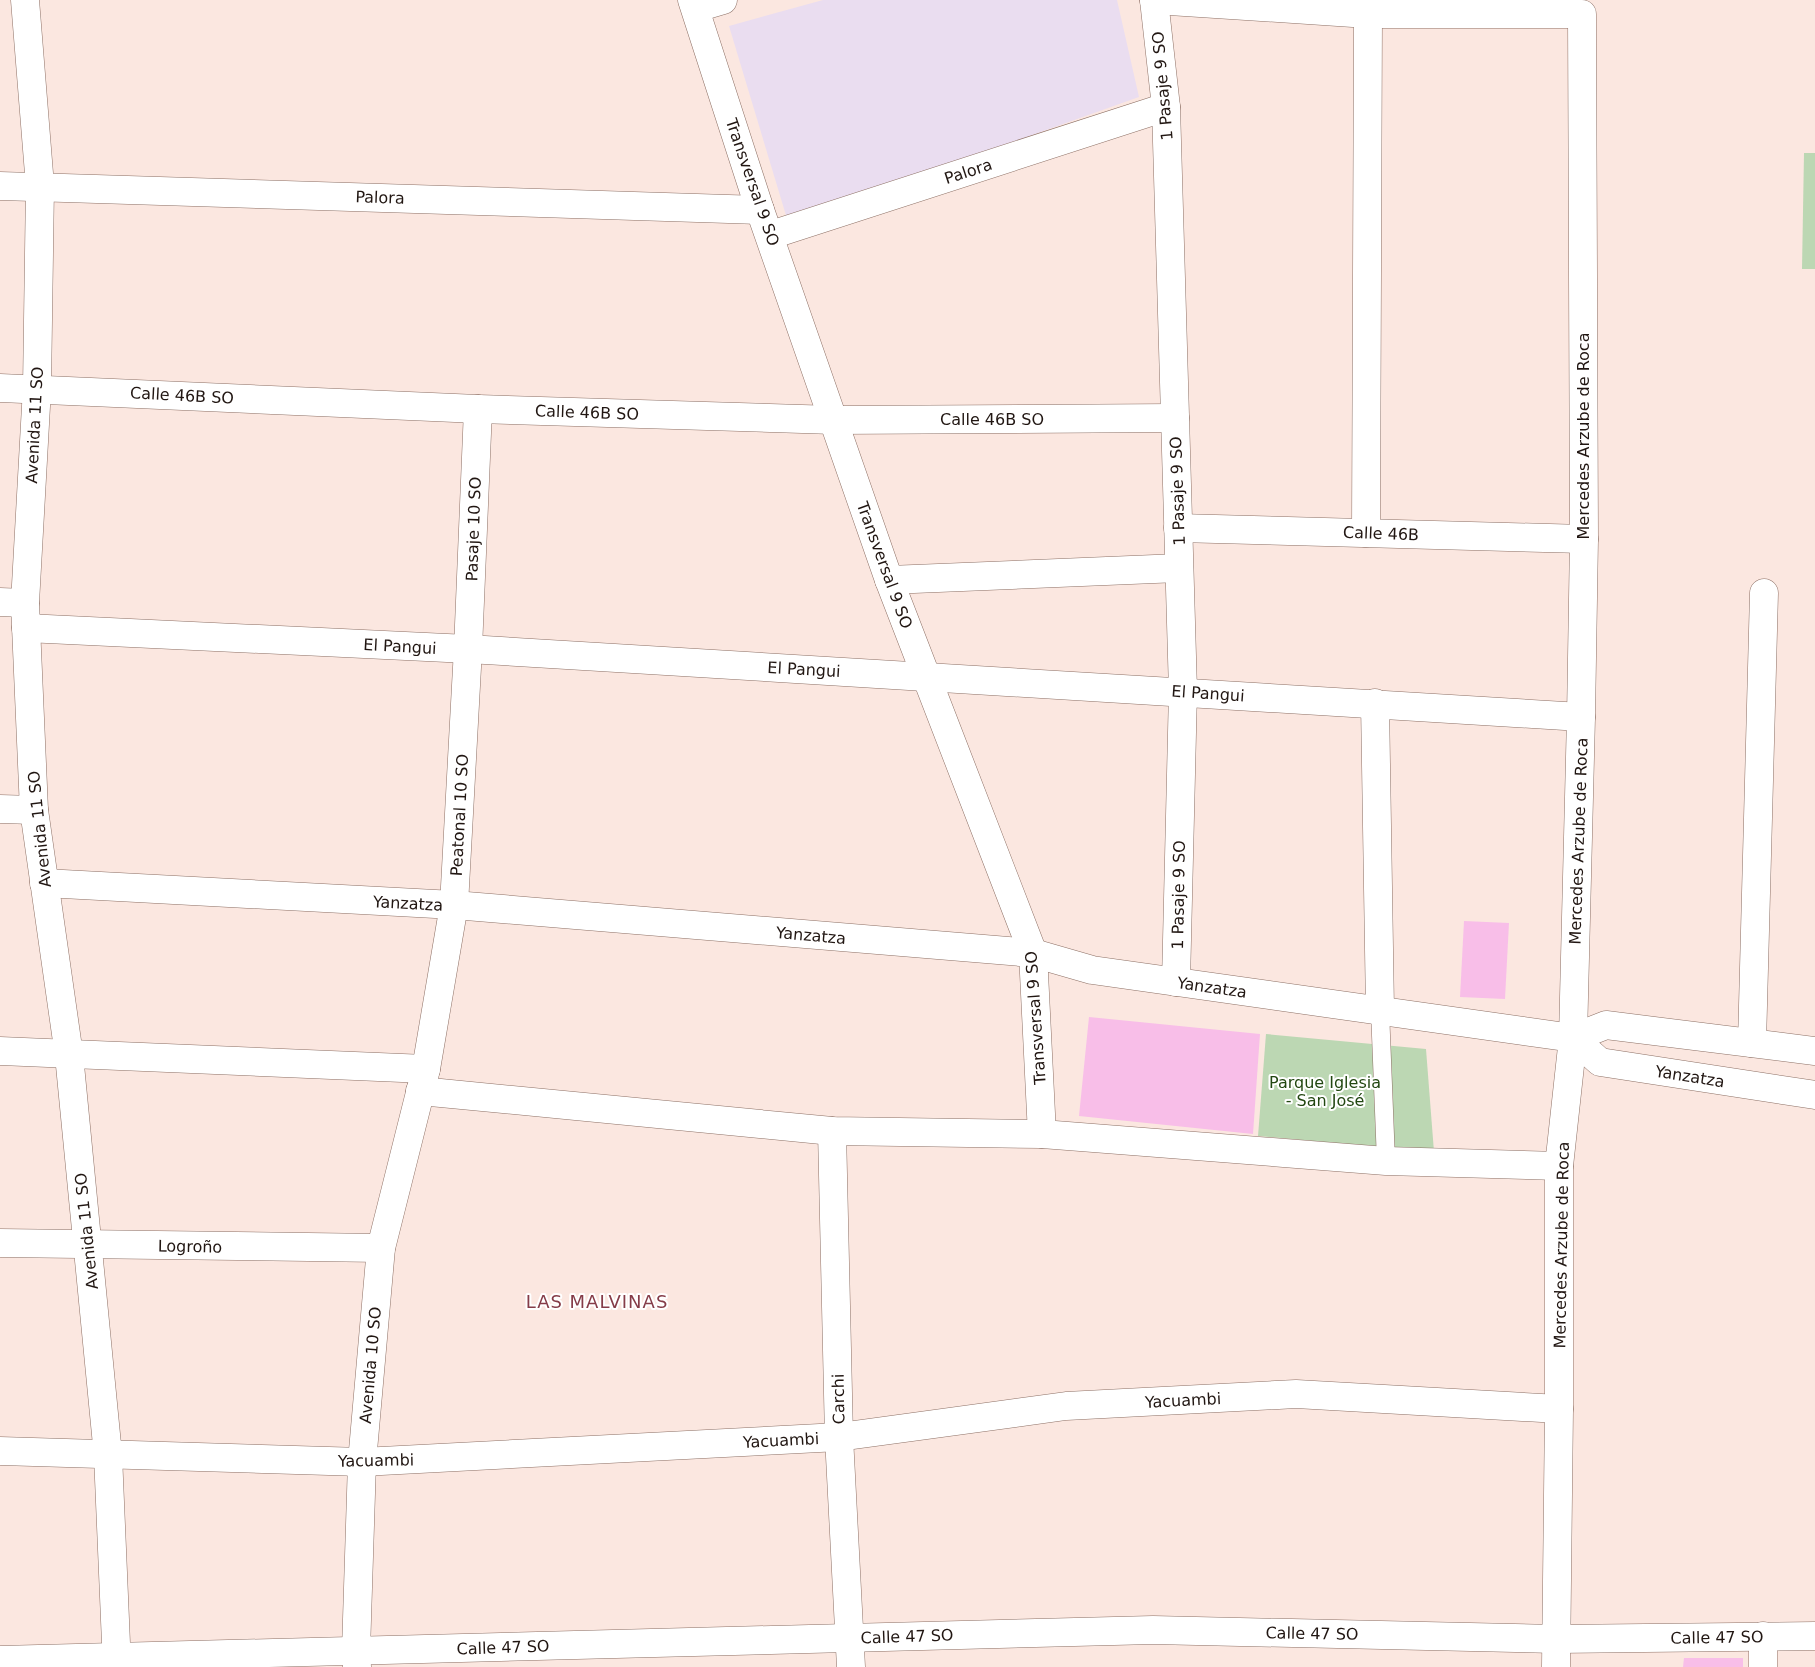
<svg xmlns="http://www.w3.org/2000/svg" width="1815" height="1667" font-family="'DejaVu Sans',sans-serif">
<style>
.education{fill:#eaddf0}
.green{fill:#bcd7b3}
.building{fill:#f8bee8}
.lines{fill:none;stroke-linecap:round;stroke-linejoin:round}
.lane-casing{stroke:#8d7065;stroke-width:19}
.street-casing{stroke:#8d7065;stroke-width:29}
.lane{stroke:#fff;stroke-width:18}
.street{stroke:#fff;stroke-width:28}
.labels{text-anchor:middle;stroke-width:4;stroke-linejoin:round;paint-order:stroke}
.street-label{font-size:16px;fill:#211612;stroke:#fff}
.park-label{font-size:16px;fill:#224711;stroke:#fff}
.neighbourhood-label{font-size:18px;letter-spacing:1px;fill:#853c48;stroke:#fff}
</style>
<rect width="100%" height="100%" fill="#fbe7e0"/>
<polygon class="education" points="823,0 1117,0 1139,97 788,222 729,26"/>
<g class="green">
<polygon points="1804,153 1815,153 1815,269 1802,269"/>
<polygon points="1266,1034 1426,1049 1434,1152 1258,1136"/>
</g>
<g class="building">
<polygon points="1464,921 1509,923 1505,999 1460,997"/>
<polygon points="1089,1017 1260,1034 1253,1134 1079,1116"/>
<polygon points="1684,1658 1743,1658 1743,1667 1683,1667"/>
</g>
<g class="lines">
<defs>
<polyline id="lane" points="1380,1010 1386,1161"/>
<g id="street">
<polyline points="25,0 40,186 37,388 25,603 34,810 69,1055 108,1455 117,1667"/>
<polyline points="692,0 760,210 889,580 1033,953 1042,1134"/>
<polyline points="1154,0 1368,14 1582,14 1584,539 1581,717 1573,1038 1559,1166 1559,1409 1556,1667"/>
<polyline points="1154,0 1166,107 1183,691 1176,982"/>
<polyline points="696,8 723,0"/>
<polyline points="0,186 760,210"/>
<polyline points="771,235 1166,107"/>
<polyline points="0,388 478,409 834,420 1175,418"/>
<polyline points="1178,528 1584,539"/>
<polyline points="1366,533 1368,14"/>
<polyline points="889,580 1179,568"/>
<polyline points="0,602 25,603"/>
<polyline points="26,628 468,649 1581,717"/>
<polyline points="1375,703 1380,1010"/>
<polyline points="0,809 34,810"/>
<polyline points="44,883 454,905 1033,953 1092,970 1573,1038 1606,1025 1815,1051"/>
<polyline points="1573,1038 1600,1062 1815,1095"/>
<polyline points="1752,1043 1764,593"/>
<polyline points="0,1051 426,1069"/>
<polyline points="420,1091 832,1131 1042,1134 1386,1161 1559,1166"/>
<polyline points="832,1131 839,1437 851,1667"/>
<polyline points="0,1243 381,1248"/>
<polyline points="0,1451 362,1462 839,1437 1066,1406 1296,1394 1559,1409"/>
<polyline points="1763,1636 1763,1667"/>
<polyline points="0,1660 1153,1630 1556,1639 1815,1636"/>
<polyline points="357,1667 356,1651 362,1462 381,1248 426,1069 454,905 468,649 478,409"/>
</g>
</defs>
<use href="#lane" class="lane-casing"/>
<use href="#street" class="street-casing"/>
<use href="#lane" class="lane"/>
<use href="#street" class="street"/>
</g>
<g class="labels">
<g class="street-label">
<text transform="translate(1162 86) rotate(-95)" y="6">1 Pasaje 9 SO</text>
<text transform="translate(968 171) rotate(-18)" y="6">Palora</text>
<text transform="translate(753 182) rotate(71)" y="6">Transversal 9 SO</text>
<text transform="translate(380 197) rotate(2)" y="6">Palora</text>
<text transform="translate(182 395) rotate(3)" y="6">Calle 46B SO</text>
<text transform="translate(587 412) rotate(2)" y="6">Calle 46B SO</text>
<text x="992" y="425">Calle 46B SO</text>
<text transform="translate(34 425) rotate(-87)" y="6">Avenida 11 SO</text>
<text transform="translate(1583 436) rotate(-90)" y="6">Mercedes Arzube de Roca</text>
<text transform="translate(1177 491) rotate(-92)" y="6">1 Pasaje 9 SO</text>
<text transform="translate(473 529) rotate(-88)" y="6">Pasaje 10 SO</text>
<text transform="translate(1381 533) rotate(2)" y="6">Calle 46B</text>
<text transform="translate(885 565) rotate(70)" y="6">Transversal 9 SO</text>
<text transform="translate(400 646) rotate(3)" y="6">El Pangui</text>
<text transform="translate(804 669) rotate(3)" y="6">El Pangui</text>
<text transform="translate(1208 693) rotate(4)" y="6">El Pangui</text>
<text transform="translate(459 815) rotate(-87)" y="6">Peatonal 10 SO</text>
<text transform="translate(39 829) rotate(-96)" y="6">Avenida 11 SO</text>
<text transform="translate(1578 841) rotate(-88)" y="6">Mercedes Arzube de Roca</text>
<text transform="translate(1178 895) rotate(-89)" y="6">1 Pasaje 9 SO</text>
<text transform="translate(408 903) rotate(3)" y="6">Yanzatza</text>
<text transform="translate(811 935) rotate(5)" y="6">Yanzatza</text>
<text transform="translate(1212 987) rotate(8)" y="6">Yanzatza</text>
<text transform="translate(1035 1018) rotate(-94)" y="6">Transversal 9 SO</text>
<text transform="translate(1690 1076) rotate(9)" y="6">Yanzatza</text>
<text transform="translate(86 1231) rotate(-96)" y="6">Avenida 11 SO</text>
<text transform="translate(1561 1245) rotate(-89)" y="6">Mercedes Arzube de Roca</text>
<text transform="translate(190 1246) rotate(1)" y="6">Logroño</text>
<text transform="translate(370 1365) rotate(-85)" y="6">Avenida 10 SO</text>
<text transform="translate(838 1399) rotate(-91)" y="6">Carchi</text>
<text transform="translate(1183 1400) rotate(-3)" y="6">Yacuambi</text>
<text transform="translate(781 1440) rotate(-3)" y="6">Yacuambi</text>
<text transform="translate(376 1460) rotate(-1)" y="6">Yacuambi</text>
<text transform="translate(1312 1633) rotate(1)" y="6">Calle 47 SO</text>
<text transform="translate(907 1636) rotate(-2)" y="6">Calle 47 SO</text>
<text transform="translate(1717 1637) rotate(-1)" y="6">Calle 47 SO</text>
<text transform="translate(503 1647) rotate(-2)" y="6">Calle 47 SO</text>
</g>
<g class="park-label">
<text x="1325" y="1088">Parque Iglesia<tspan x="1325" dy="18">- San José</tspan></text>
</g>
<g class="neighbourhood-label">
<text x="597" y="1308">LAS MALVINAS</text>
</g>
</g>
</svg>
